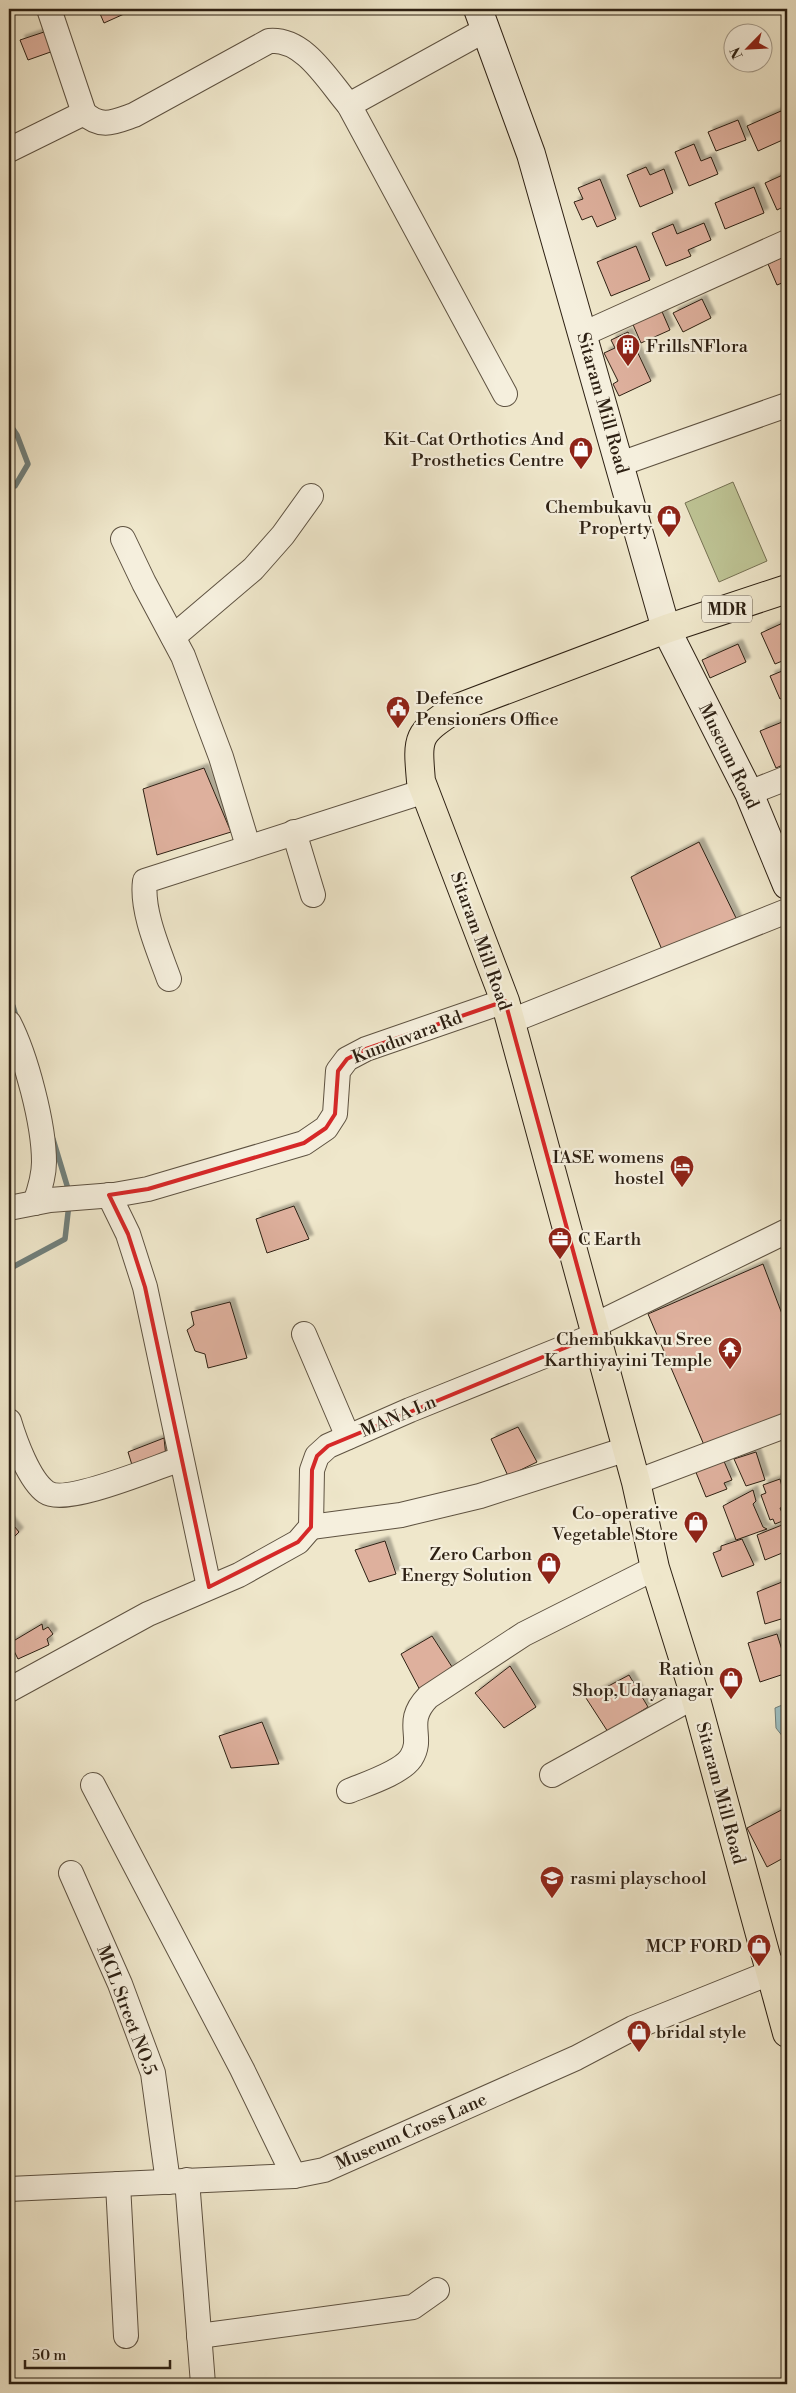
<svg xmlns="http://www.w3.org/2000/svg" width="796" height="2393" font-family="'Libre Bodoni',serif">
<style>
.green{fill:#bec495;stroke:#767254}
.water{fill:#9dbec0;stroke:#707f7b}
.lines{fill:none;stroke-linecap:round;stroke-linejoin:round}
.stream{stroke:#707f7b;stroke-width:5.5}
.building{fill:#deb09d;stroke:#2d2013;filter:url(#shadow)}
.street-casing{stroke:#5e5241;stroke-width:26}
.secondary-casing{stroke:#2d2013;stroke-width:30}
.primary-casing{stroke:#2d2013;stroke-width:30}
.street{stroke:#f5efdd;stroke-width:24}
.secondary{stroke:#f5efdd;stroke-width:28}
.primary{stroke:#efe7cb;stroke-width:28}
.marked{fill:none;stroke:#d62828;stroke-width:4;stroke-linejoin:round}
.labels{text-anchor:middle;stroke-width:4.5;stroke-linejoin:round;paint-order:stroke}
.shield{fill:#f5efdd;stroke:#695e50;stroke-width:1}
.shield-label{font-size:16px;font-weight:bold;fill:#2d2013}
.poi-label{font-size:18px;fill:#2d2013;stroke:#f5efdd;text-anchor:end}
.street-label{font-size:18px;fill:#2d2013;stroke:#f5efdd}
</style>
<defs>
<filter id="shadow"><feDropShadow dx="4.5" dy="-4.5" stdDeviation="1" flood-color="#0004"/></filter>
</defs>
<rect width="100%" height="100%" fill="#efe7cb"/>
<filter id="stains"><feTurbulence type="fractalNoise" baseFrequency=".004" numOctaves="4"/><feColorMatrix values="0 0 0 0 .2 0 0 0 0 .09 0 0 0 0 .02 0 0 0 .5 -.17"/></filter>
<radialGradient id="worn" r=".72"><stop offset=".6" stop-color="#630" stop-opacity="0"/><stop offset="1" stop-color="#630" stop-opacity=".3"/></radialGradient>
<polygon class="green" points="733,482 767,561 719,582 685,503"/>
<polygon class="water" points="787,1703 787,1742 776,1728 775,1708"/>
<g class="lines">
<g class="stream">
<polyline points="9,423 17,435 28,464 15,486 9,488"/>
<polyline points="9,1003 13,1006 17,1020"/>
<polyline points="53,1139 69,1192"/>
<polyline points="9,1269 65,1239 69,1204"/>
</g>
</g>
<g class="building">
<polygon points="98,9 122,9 124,14 104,23"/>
<polygon points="50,30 59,49 28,60 20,40"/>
<polygon points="781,111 787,125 787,138 758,151 747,126"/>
<polygon points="738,120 746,140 716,151 708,132"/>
<polygon points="694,144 701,161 711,157 718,174 689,186 675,152"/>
<polygon points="646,167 650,175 664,169 673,193 640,207 627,175"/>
<polygon points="787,173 787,205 777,210 765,183"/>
<polygon points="600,179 616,219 597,227 592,216 582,220 574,202 583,199 578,188"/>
<polygon points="754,187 764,213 725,229 715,203"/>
<polygon points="704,223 711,240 688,250 691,256 666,266 652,233 673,224 677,234"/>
<polygon points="636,246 650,280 611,296 597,262"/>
<polygon points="787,255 787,281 777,285 768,264"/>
<polygon points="702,299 711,318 683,332 673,313"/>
<polygon points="660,307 670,330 641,343 631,320"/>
<polygon points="628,332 651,381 619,396 613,384 618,381 604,353 615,348 611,340"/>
<polygon points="787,621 787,659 775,664 761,633"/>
<polygon points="738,644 746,662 710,678 702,660"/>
<polygon points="787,669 787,696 780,699 770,676"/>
<polygon points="787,720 787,763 776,768 760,731"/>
<polygon points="204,768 231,832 157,855 143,789"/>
<polygon points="699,842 738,922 663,952 631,877"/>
<polygon points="294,1206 309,1239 267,1253 256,1219"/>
<polygon points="763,1264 787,1327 787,1413 704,1445 648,1314"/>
<polygon points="230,1302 247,1358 208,1368 205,1354 195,1351 187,1330 194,1325 191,1312"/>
<polygon points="518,1427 537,1462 508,1476 491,1439"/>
<polygon points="164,1438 166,1457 132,1465 128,1452"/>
<polygon points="756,1452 765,1480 746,1486 734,1459"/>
<polygon points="723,1459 732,1480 724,1483 727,1489 706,1497 695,1470"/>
<polygon points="780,1479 787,1506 780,1508 785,1520 775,1524 773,1519 770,1520 761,1495 766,1493 763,1485"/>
<polygon points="753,1490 756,1501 753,1504 763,1527 767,1529 736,1540 723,1506"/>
<polygon points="9,1520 19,1532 9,1542"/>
<polygon points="787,1523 787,1551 765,1560 757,1535"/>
<polygon points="742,1539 754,1565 722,1577 713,1553 721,1550 721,1546"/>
<polygon points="385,1541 396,1574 369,1582 355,1550"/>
<polygon points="782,1582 787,1595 787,1620 783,1623 781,1619 765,1624 757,1592"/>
<polygon points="42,1624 43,1630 48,1627 53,1634 47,1639 49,1645 18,1659 10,1643"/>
<polygon points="777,1634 787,1666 787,1673 760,1682 748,1643"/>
<polygon points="432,1636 456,1673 421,1692 401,1654"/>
<polygon points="510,1666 536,1707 504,1728 475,1693"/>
<polygon points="629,1675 648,1707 608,1732 586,1698"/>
<polygon points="262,1722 279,1764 231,1768 219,1736"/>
<polygon points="787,1807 787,1856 767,1867 747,1828"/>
<polygon points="787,1906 787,1923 783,1907"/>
</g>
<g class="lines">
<defs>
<g id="street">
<path d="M 49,9 L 84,113 C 101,129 114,122 134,115 L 269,41 C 305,38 328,81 349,105 L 485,30"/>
<polyline points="349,105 505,394"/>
<polyline points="9,150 84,113"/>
<polyline points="583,334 787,242"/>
<polyline points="620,464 787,405"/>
<polyline points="123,539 144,583 183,656 221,757 248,846"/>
<polyline points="173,637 253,569 283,535 311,496"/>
<polyline points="749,793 787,778"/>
<polyline points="294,832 313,895"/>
<path d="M 169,979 C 159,951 141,911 145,881 L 425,791"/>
<polyline points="511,1021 787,911"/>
<path d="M 9,1023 C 26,1056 44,1124 44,1162 C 44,1176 40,1189 35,1203"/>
<polyline points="109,1195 128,1234 145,1287 209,1587"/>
<polyline points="9,1208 50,1200 114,1195 148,1189 304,1143 326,1128 335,1114 338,1071 347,1059 366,1049 505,1001"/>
<polyline points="593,1326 787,1231"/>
<polyline points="304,1334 348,1437"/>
<path d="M 9,1421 C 15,1441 29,1480 46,1492 C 66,1506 156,1467 181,1459"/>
<polyline points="636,1482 787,1425"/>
<polyline points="311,1527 401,1515 480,1496 627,1449"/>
<polyline points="9,1690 148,1614 239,1575 298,1542 311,1527 312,1470 317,1456 328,1446 410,1410 596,1335"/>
<polyline points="552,1775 695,1696"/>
<polyline points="93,1785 242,2069 294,2176"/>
<path d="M 349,1791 C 366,1784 401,1773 411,1758 C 425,1736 403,1723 428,1697 L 524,1634 L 655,1568"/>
<polyline points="71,1873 120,1984 153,2073 168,2182"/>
<polyline points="187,2180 203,2384"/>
<polyline points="118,2184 126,2336"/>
<polyline points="9,2189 294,2176 324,2170 576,2058 633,2028 787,1966"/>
<polyline points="199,2336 413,2307 437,2290"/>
</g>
<polyline id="secondary" points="478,9 531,154 666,629 749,793 787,885"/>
<path id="primary" d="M 787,589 L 666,629 L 455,709 C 417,734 417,736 421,781 L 505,1001 L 636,1482 L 655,1568 L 695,1696 L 787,2033"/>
</defs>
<use href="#street" class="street-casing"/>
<use href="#secondary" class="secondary-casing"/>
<use href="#primary" class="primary-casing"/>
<use href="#street" class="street"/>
<use href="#secondary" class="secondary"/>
<use href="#primary" class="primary"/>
</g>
<path class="marked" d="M 505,1001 L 596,1335 L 328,1446 L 317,1456 L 312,1470 L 311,1527 L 298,1542 L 209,1587 L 145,1287 L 128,1234 L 109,1195 L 148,1189 L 304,1143 L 326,1128 L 335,1114 L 338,1071 L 347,1059 L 366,1049 Z"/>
<defs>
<symbol id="building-pin" viewBox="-11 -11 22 30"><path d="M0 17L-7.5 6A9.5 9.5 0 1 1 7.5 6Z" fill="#8f2418" stroke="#f5efdd"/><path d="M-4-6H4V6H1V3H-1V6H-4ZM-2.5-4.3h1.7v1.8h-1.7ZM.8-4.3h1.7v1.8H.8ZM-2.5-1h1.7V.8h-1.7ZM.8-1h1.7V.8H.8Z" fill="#fff"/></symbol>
<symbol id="shop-pin" viewBox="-11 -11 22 30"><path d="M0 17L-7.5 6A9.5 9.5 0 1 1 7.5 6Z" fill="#8f2418" stroke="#f5efdd"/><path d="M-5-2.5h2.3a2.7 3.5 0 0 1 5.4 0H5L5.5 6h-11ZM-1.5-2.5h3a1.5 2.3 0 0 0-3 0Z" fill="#fff"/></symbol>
<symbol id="civic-pin" viewBox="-11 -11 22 30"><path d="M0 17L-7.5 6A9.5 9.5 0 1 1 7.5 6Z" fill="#8f2418" stroke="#f5efdd"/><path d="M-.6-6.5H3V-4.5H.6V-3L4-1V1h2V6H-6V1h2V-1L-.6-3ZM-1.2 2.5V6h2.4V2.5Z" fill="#fff"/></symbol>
<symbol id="hotel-pin" viewBox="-11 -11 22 30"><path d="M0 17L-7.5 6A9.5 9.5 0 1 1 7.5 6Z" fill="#8f2418" stroke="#f5efdd"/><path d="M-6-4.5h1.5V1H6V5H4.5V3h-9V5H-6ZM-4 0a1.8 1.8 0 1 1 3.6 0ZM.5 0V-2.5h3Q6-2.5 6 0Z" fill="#fff"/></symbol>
<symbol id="office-pin" viewBox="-11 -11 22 30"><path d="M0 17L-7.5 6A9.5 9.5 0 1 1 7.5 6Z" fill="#8f2418" stroke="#f5efdd"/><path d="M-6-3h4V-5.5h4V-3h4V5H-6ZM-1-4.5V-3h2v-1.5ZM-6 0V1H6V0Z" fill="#fff"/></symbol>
<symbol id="temple-pin" viewBox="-11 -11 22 30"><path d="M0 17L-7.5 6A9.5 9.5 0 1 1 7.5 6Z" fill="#8f2418" stroke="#f5efdd"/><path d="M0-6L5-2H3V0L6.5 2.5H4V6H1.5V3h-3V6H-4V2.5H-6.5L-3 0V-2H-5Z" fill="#fff"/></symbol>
<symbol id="school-pin" viewBox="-11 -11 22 30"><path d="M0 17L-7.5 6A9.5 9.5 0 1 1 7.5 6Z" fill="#8f2418" stroke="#f5efdd"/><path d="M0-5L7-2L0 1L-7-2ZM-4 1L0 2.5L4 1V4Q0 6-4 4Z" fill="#fff"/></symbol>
</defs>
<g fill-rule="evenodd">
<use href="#building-pin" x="614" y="332" width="28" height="38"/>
<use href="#shop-pin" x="567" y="435" width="28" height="38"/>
<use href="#shop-pin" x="655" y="503" width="28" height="38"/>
<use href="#civic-pin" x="384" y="694" width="28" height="38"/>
<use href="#hotel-pin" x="668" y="1153" width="28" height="38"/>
<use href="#office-pin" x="546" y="1225" width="28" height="38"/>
<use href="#temple-pin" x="716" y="1335" width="28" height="38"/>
<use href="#shop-pin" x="682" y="1509" width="28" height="38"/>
<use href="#shop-pin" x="535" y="1550" width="28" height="38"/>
<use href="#shop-pin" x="717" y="1665" width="28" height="38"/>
<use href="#school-pin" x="538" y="1864" width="28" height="38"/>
<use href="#shop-pin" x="745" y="1932" width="28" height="38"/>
<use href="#shop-pin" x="625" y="2018" width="28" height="38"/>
</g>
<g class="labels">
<rect class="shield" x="702" y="595.5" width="50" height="27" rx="4"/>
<g class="shield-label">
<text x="727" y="615">MDR</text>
</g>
<g class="poi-label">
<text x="646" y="352" text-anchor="start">FrillsNFlora</text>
<text x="564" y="445">Kit-Cat Orthotics And<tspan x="564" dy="21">Prosthetics Centre</tspan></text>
<text x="652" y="513">Chembukavu<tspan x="652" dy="21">Property</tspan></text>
<text x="416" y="704" text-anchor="start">Defence<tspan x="416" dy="21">Pensioners Office</tspan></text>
<text x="664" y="1163">IASE womens<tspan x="664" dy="21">hostel</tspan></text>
<text x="578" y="1245" text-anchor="start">C Earth</text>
<text x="712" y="1345">Chembukkavu Sree<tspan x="712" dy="21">Karthiyayini Temple</tspan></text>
<text x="678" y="1519">Co-operative<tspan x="678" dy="21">Vegetable Store</tspan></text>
<text x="532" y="1560">Zero Carbon<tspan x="532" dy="21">Energy Solution</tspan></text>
<text x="714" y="1675">Ration<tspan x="714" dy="21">Shop,Udayanagar</tspan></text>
<text x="570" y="1884" text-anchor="start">rasmi playschool</text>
<text x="742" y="1952">MCP FORD</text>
<text x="656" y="2038" text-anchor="start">bridal style</text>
</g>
<g class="street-label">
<text transform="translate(603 403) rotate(74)" y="6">Sitaram Mill Road</text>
<text transform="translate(729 756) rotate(64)" y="6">Museum Road</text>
<text transform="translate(481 941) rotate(70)" y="6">Sitaram Mill Road</text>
<text transform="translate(407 1037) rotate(-21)" y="6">Kunduvara Rd</text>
<text transform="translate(398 1416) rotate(-23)" y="6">MANA Ln</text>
<text transform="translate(721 1793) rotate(75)" y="6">Sitaram Mill Road</text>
<text transform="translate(127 2010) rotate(69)" y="6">MCL Street NO.5</text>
<text transform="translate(411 2131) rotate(-24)" y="6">Museum Cross Lane</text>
</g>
</g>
<rect width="796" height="2393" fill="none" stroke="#efe7cb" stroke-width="30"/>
<rect x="10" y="10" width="776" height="2373" fill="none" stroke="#2d2013" stroke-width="2.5"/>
<rect x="15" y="15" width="766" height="2363" fill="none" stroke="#2d2013"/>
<g transform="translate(748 48) rotate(246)"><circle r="24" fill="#f5efdd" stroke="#a59c8c"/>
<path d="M0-4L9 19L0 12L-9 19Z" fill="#8f2418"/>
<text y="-8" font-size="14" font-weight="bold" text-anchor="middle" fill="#2d2013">N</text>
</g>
<path d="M25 2360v8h145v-8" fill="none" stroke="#2d2013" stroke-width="2.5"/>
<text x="32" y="2360" font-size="15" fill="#2d2013" stroke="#f5efdd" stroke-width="4" paint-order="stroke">50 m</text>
<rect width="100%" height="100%" filter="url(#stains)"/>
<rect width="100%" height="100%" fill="url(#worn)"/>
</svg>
